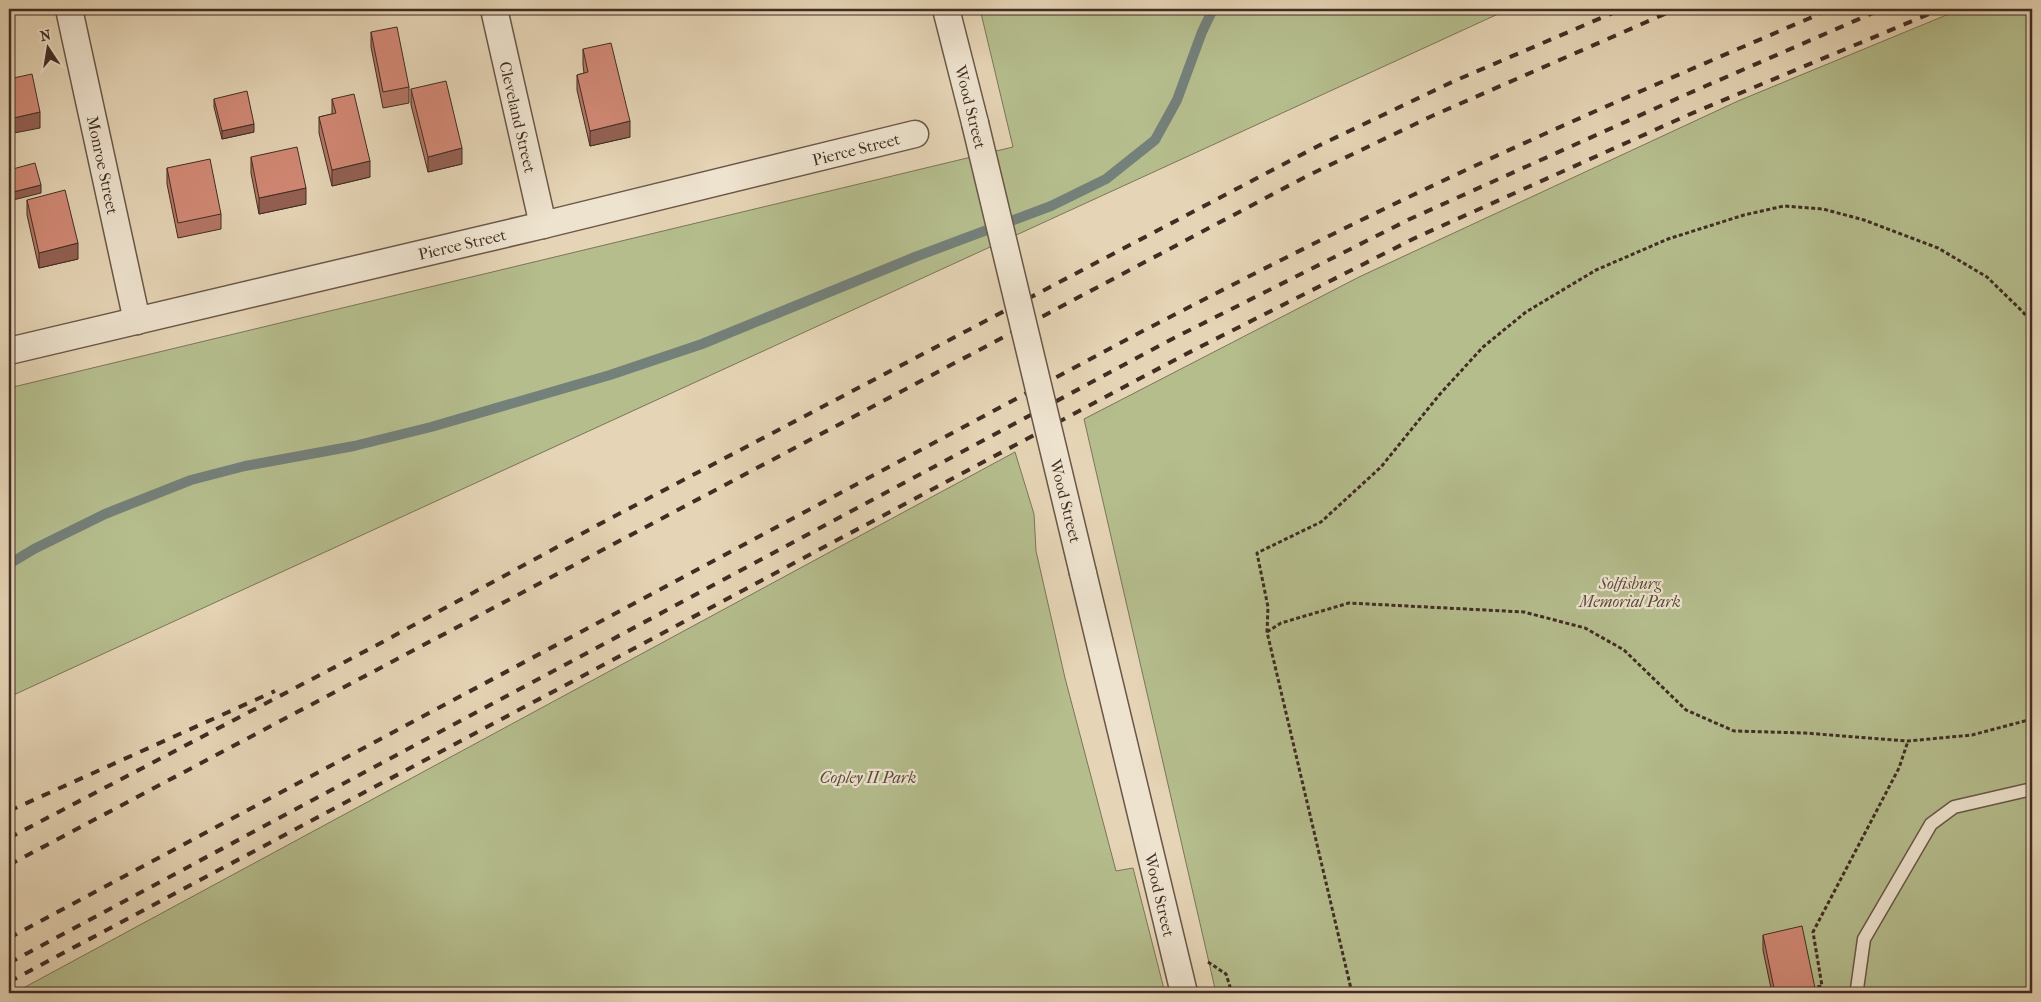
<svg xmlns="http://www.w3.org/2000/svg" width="2041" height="1002" font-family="'IM FELL French Canon',serif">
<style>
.green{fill:#b5bd8d;stroke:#7b7558}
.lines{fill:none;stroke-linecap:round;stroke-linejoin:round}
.stream{stroke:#74807a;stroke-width:10}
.lane-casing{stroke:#6a5748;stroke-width:15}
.street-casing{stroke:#6a5748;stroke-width:29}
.path{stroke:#412d24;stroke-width:3;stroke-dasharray:4 2.5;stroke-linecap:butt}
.lane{stroke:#eee3cf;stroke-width:12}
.street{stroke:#eee3cf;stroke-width:26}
.rail{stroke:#412d24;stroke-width:4;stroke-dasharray:9 9;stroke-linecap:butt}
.street-bridge-casing{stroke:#6a5748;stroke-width:29;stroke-linecap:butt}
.street-bridge{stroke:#eee3cf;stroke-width:26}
.wall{fill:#b57665;stroke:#412d24}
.shaded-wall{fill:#936053;stroke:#412d24}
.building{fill:#d28976;stroke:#412d24}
.labels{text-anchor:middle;stroke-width:4.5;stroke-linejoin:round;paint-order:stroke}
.street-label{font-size:16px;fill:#412d24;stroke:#eee3cf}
.park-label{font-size:16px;font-style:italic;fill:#584a39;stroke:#eee3cf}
</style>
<rect width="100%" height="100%" fill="#e5d4b5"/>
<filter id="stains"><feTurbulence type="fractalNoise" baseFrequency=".004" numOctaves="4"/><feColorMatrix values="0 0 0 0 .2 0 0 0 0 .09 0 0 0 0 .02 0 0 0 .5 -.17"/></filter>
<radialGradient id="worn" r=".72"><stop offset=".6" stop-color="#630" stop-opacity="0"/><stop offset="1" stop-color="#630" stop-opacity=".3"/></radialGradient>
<g class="green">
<polygon points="980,9 1509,9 9,697 9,388 1013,147"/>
<polygon points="1961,9 2032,9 2032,993 1216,993 1084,419 1359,277 1738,101"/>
<polygon points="1015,452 1034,514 1036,551 1065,678 1116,871 1133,868 1165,993 14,993"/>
</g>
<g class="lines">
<polyline class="stream" points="9,564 34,549 105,514 191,480 245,466 354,446 431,427 610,375 702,344 915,257 1051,206 1106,179 1155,140 1177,100 1202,32 1213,9"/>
<defs>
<polyline id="lane" points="1858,993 1857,989 1864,939 1931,824 1954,807 2032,789"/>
<g id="street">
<polyline points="69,9 137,321"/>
<polyline points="494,9 543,225"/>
<polyline points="946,9 975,123"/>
<polyline points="9,351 543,225 915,134"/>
<polyline points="1083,573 1184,993"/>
</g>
</defs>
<use href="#lane" class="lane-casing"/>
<use href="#street" class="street-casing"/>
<g class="path">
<polyline points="1267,632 1281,623 1349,603 1524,612 1585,628 1624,650 1686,710 1734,731 1805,733 1908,741 1972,735 2032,719"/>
<polyline points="1208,962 1226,974 1232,993"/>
<polyline points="1811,988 1822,986 1813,932 1899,768 1908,741"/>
<polyline points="1352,993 1267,632 1268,607 1257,553 1321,522 1381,467 1440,394 1483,347 1526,312 1596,270 1668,239 1744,215 1784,206 1823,209 1864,220 1938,248 1987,277 2023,312 2032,324"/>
</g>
<use href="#lane" class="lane"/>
<use href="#street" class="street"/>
<g class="rail">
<polyline points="9,811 275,691"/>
<polyline points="9,838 377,645 594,527 1318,146 1452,82 1622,9"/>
<polyline points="9,865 1307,176 1432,116 1676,9"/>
<path d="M 9,938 L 1139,333 C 1230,286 1321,239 1413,195 C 1551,129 1691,69 1831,9"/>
<polyline points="9,963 1174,338 1410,219 1685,95 1882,9"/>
<polyline points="9,982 1184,355 1415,238 1688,115 1941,9"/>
</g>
<defs>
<polyline id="street-bridge" points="975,123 1083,573"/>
</defs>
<use href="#street-bridge" class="street-bridge-casing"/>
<use href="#street-bridge" class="street-bridge"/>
</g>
<g class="wall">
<polygon points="371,32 409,87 409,103 383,108 371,47"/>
<polygon points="583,49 630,137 590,146 577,90 577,75 584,73 583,65"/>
<polygon points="411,89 462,164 428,172 411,105"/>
<polygon points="214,99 254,132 222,139 214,107"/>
<polygon points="332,99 370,177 332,186 319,133 319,117 332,114"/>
<polygon points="251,157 306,204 259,214 251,173"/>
<polygon points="167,168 221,214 221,229 178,238 167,184"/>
<polygon points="27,200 78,259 39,268 27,215"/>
<polygon points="1763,935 1816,993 1772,993 1763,950"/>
</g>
<g class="shaded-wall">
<polygon points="12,16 12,31 9,32 9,17"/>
<polygon points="40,112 40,128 9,134 9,119"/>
<polygon points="630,121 630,137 590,146 590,131"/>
<polygon points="254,124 254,132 222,139 222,131"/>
<polygon points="462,148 462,164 428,172 428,157"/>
<polygon points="370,161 370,177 332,186 332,170"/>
<polygon points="41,185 41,193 9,201 9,193"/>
<polygon points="306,188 306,204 259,214 259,198"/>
<polygon points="78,243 78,259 39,268 39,253"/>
</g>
<g class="building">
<polygon points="9,9 11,9 12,16 9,17"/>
<polygon points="397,27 409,87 383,92 371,32"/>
<polygon points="611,43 630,121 590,131 577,75 588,72 583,49"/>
<polygon points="32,74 40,112 9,119 9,79"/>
<polygon points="446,81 462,148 428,157 411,89"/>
<polygon points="247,91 254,124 222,131 214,99"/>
<polygon points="354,94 370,161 332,170 319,117 336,113 332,99"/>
<polygon points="297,147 306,188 259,198 251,157"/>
<polygon points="210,159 221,214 178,223 167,168"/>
<polygon points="35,163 41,185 9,193 9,170"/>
<polygon points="65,190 78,243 39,253 27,200"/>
<polygon points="1802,926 1816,993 1775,993 1763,935"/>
</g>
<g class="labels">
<g class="street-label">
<text transform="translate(971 107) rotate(76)" y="6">Wood Street</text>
<text transform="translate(518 117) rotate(77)" y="6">Cleveland Street</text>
<text transform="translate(856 149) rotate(-14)" y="6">Pierce Street</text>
<text transform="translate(103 165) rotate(78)" y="6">Monroe Street</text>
<text transform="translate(462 244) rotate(-13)" y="6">Pierce Street</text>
<text transform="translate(1066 501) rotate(76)" y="6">Wood Street</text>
<text transform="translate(1160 895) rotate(77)" y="6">Wood Street</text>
</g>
<g class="park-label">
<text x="1630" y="589">Solfisburg<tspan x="1630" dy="18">Memorial Park</tspan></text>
<text x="868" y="783">Copley II Park</text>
</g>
</g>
<rect width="2041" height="1002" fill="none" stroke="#e5d4b5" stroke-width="30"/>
<rect x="10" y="10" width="2021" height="982" fill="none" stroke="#412d24" stroke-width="2.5"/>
<rect x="15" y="15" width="2011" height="972" fill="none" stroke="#412d24"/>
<g transform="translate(48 48) rotate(348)" stroke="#eee3cf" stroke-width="4" paint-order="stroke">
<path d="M0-4L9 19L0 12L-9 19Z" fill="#412d24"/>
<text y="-8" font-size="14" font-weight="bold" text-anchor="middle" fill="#412d24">N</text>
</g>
<rect width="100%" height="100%" filter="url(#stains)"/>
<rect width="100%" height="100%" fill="url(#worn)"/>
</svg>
